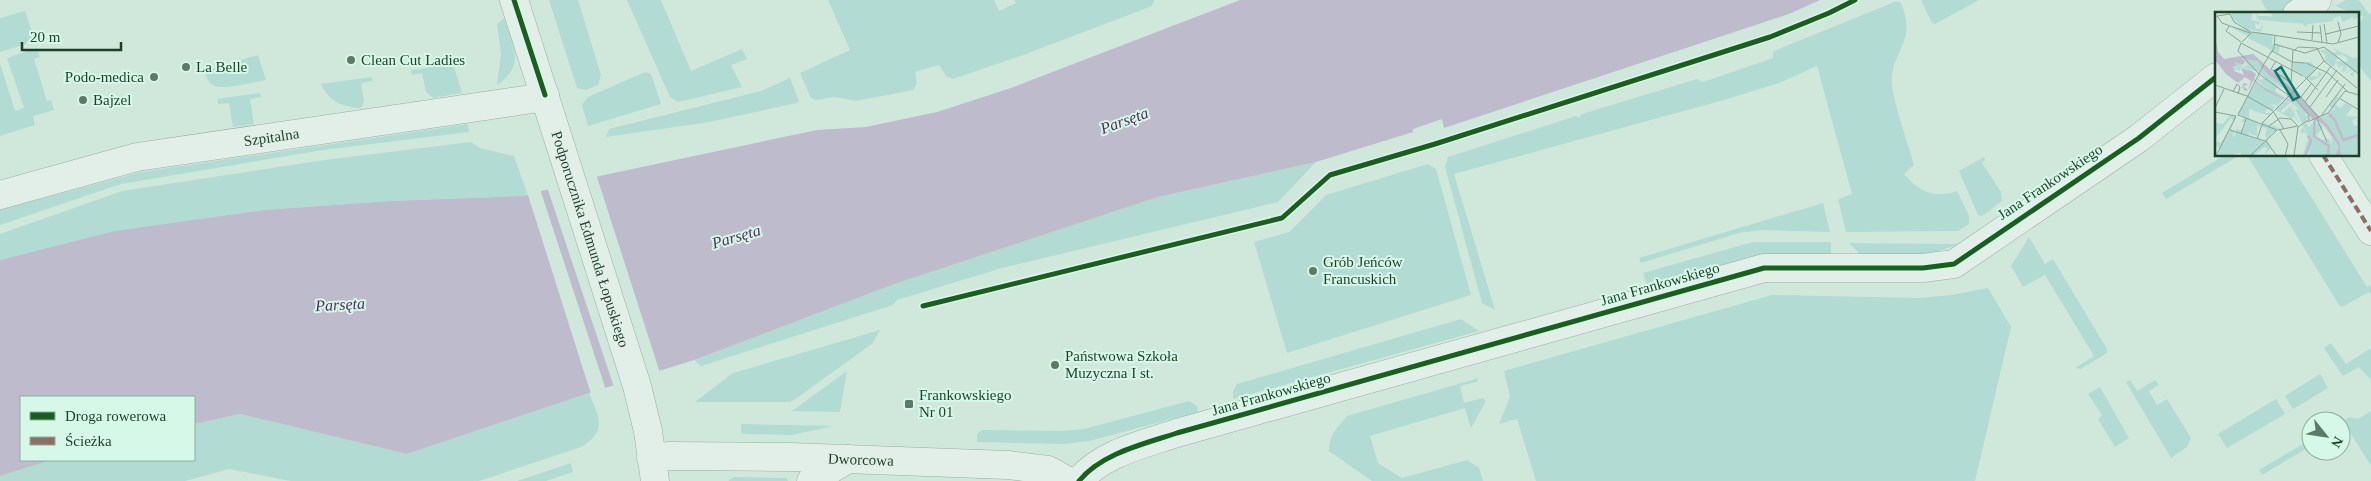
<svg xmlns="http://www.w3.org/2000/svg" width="2371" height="481" font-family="'Times New Roman',serif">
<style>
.green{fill:#b2dbd3}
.water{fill:#bebbcc}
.pier{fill:#d0e8dc}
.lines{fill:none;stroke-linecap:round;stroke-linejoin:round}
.minor-casing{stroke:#98aea2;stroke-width:29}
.minor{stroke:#e2efe9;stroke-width:28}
.quiet{stroke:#8d6e63;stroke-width:4;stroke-dasharray:8 4;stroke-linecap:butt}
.cycleway-casing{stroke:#d6f8e8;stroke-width:8}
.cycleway{stroke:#1b5e20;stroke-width:5}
.poi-dot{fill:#5d7a67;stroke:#d6f8e8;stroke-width:2}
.labels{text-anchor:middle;stroke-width:4;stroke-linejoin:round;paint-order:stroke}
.poi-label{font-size:15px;fill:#1f3e28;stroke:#d6f8e8;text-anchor:start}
.street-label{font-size:15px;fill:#1f3e28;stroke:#d6f8e8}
.water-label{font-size:16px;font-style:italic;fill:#522d5f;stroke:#d6f8e8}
.inset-river{fill:none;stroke:#bebbcc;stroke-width:2.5}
.inset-road{fill:none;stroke:#89a494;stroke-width:1}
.view{fill:#0f766e;fill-opacity:0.15;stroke:#0f766e;stroke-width:2.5}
.inset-edge{fill:none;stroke:#1f3e28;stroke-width:2.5}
</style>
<rect width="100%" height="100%" fill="#d0e8dc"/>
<g class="green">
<polygon points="549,0 578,0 601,75 598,85 586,90 577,88"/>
<polygon points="627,0 661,0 691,71 742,49 747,59 731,65 742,87 678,102 670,97"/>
<polygon points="828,0 994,0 999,11 1016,3 1014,0 1154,0 1152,6 1026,54 953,79 946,76 939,65 915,72 917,83 913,90 856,101 835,97 815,100 811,98 800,73 850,50"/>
<polygon points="1921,0 1979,0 1935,24 1932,23"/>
<polygon points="2261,0 2300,0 2279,14 2269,14"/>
<polygon points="2346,0 2359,0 2369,14 2371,13 2371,81 2357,63 2357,23 2359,23 2364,17 2335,6"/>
<path d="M 1897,1 L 1901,3 C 1918,44 1890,50 1892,84 C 1894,105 1908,143 1914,165 L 1904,174 C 1919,192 1935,199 1957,191 L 1969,216 L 1969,224 L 1958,231 L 1846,232 L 1838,199 L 1852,194 L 1817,66 L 1779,83 L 1724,100 L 1454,174 L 1495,310 L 1482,303 L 1445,167 L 1448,157 L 1576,116 L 1579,118 L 1582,114 L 1697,79 L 1703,82 L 1773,58 L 1773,52 L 1776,50 Z"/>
<polygon points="25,11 35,41 0,52 0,18"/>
<path d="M 504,18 C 513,46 526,65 497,85 L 501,54 L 497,24 Z"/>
<polygon points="37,48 40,57 34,59 47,101 51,100 54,110 33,116 35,125 0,136 0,64 15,111 24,108 7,58"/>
<path d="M 258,55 L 266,80 C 254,82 222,91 213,85 C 208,82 206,77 205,71 Z"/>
<polygon points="453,64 462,93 433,98 426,92 422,73 412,75 411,70"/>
<polygon points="645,72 651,74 661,104 588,126 582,105 588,97"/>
<path d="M 371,77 L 373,81 L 361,83 L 364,101 L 361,108 C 343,107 329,102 321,84 Z"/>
<polygon points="790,78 799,101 797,103 709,122 606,137 609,129 761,91"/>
<polygon points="260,93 261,97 250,99 254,124 233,127 229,103 218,104 217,99"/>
<polygon points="468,124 469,132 323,150 121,184 0,225 0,210 141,172"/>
<polygon points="471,142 480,148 514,156 527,193 522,196 390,201 264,210 114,231 0,260 0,234 122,191 325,160"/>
<polygon points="2225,155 2240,155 2166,199 2162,193"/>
<polygon points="2247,155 2285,155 2367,287 2371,285 2371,295 2369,292 2342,307 2339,305"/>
<polygon points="1984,157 1985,160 1982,163 2001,192 2002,201 1982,216 1978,215 1959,171"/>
<polygon points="1316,162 1278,202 1002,268 897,300 893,305 701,366 694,360 893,284 1158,197"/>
<polygon points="1428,164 1436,169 1471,295 1287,353 1254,242 1289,232 1326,195"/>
<polygon points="1823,203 1830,232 1762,230 1739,233 1641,263 1639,258"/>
<polygon points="2029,237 2045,264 2053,259 2107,349 2107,353 2081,369 2075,368 2094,356 2045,275 2023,287 2011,266"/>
<polygon points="1753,242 1831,242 1831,254 1764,254 1647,285 1643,273"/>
<path d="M 1849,243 L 1958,244 C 1927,259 1894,255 1860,254 Z"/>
<polygon points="1988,288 2011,327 1975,481 1536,481 1517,419 1499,424 1510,397 1504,371 1772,295 1918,298 1952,295"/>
<polygon points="1461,319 1479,331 1233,399 1233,391 1237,384"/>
<polygon points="880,330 873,343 797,398 790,402 695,402 733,373"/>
<polygon points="2331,343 2346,364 2371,348 2371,380 2359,367 2343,376 2324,348"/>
<polygon points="847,371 840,412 792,411"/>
<polygon points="2320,374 2328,388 2293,409 2285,396"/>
<path d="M 1479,378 L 1476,382 L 1460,386 L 1464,403 L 1483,398 L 1486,401 L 1471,428 L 1465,408 L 1370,436 L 1378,463 L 1402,478 L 1467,460 L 1479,468 L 1483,481 L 1372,481 L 1329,451 C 1329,435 1337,428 1347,416 Z"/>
<polygon points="2130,380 2137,391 2155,380 2159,385 2149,391 2157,405 2167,399 2191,438 2187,447 2171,458 2126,382"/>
<polygon points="2100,387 2129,438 2115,447 2098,419 2102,415 2088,394"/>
<path d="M 589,393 C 599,417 608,431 581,447 L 479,481 L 291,481 L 229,469 L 185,481 L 0,481 L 0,476 L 51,460 L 194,460 L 194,424 L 240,414 L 407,454 Z"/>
<polygon points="2276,399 2285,414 2227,448 2218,434"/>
<polygon points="1189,401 1197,406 1198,412 1089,441 1065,444 977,442 977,434 982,430 1063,431 1084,429"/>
<polygon points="2371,411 2371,466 2343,421 2350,417 2358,419"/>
<polygon points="741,424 833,426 792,435 747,434 741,433"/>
<polygon points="2311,439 2311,446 2262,475 2259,470"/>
<polygon points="571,463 573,472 546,481 517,481"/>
<polygon points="734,477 786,478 788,481 728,481"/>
</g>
<polygon class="water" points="1240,0 1820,0 1789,14 1444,128 1442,119 1413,129 1413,132 1316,162 1158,197 894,284 694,360 589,393 407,454 240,414 194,424 194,397 21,397 21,460 51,460 0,476 0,260 114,231 264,210 390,201 522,196 604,175 817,130 866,127 937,112 1008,89"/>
<g class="pier">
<polygon points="596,174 660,373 614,387 547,187"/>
<polygon points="540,189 606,390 591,394 527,192"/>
</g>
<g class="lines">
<defs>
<g id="minor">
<path id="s1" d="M 514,0 L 637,386 L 648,431 L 655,481"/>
<polyline points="2297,14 2317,0"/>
<polyline points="2323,155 2371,231"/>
<path id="s2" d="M 0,195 L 137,157 L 532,99 L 545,95"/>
<path id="s3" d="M 651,458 L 670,456 L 790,457 L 1008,465 L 1048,470 L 1068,481"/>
<polyline points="811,481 848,459"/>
<path d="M 1079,481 C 1102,453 1144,444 1177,433 L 1764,268 L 1923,268 L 1954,264 L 2139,138 L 2216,77"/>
</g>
</defs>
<use href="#minor" class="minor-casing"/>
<use href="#minor" class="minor"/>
<polyline class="quiet" points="2323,155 2371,231"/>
<defs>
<g id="cycleway">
<polyline points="514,0 545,95"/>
<polyline points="923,306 1282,218 1330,175 1435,144 1770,37 1829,13 1855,0"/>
<path d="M 1079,481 C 1102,453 1144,444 1177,433 L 1764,268 L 1923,268 L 1954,264 L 2139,138 L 2216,77"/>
</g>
</defs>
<use href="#cycleway" class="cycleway-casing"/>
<use href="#cycleway" class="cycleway"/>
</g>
<g class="poi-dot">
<circle cx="351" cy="60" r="5"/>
<circle cx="186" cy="67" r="5"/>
<circle cx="154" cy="77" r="5"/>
<circle cx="83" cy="100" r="5"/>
<circle cx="1313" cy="271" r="5"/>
<circle cx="1055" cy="365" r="5"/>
<rect x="904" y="399" width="10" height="10" rx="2.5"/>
</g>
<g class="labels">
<g class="poi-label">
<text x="361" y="65">Clean Cut Ladies</text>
<text x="196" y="72">La Belle</text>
<text x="144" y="82" text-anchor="end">Podo-medica</text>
<text x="93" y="105">Bajzel</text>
<text x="1323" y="267">Grób Jeńców<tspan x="1323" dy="17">Francuskich</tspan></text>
<text x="1065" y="361">Państwowa Szkoła<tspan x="1065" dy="17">Muzyczna I st.</tspan></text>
<text x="919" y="400">Frankowskiego<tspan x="919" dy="17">Nr 01</tspan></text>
</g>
<g class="street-label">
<text dy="5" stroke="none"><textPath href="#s2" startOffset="278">Szpitalna</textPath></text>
<text transform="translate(2050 182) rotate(-34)" y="5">Jana Frankowskiego</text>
<text dy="5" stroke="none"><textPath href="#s1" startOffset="251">Podporucznika Edmunda Łopuskiego</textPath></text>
<text transform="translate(1660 284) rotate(-16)" y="5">Jana Frankowskiego</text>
<text transform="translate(1271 394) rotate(-16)" y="5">Jana Frankowskiego</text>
<text dy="5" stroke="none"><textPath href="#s3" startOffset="210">Dworcowa</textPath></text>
</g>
<g class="water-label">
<text transform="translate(1124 120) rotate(-20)" y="6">Parsęta</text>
<text transform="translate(736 236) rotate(-16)" y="6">Parsęta</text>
<text transform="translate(340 304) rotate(-3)" y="6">Parsęta</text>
</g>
</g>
<g transform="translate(2215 12)">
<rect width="144" height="144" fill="#d0e8dc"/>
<path d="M 16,0 L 38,0 L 36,8 L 45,10 L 44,13 L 40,11 L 41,17 L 46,17 L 48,10 L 48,15 L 46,20 L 33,17 L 36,20 L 58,22 L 57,33 L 60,31 L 75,37 L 65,35 L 64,41 L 58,39 L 53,44 L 56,38 L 33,26 L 35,21 L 32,24 L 16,15 L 32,17 L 18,7 ZM 42,0 L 43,4 L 55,4 L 55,7 L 57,2 L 52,0 L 144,0 L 144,4 L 138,9 L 138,5 L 128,10 L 125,4 L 117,7 L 120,9 L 92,12 L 91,15 L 88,12 L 91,12 L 43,8 L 43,4 L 41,9 ZM 118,36 L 138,46 L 144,46 L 144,61 L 137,56 L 142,61 L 139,60 L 138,65 L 134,62 L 139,60 L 136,58 L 129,63 L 135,57 L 132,53 L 132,57 L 130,55 L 131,59 L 127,60 L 128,53 L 124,56 L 121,50 L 119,55 L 109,48 L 111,43 L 105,39 L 111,37 L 123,46 L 120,49 L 132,50 L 133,47 L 127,42 L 122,45 L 126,41 L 121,44 L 117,40 L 122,41 ZM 32,45 L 45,50 L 48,54 L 44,60 L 26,55 L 24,60 L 23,57 L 19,59 L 18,56 L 23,55 L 19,53 L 21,49 L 28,55 L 33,53 L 25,46 ZM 96,50 L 102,57 L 95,64 L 104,65 L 103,59 L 107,62 L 105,65 L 96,69 L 78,58 L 78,51 ZM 48,54 L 51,62 L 63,69 L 72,76 L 94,101 L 89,102 L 94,104 L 90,110 L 94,115 L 99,109 L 99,122 L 102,110 L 109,114 L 101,124 L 105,128 L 114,127 L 117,133 L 116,125 L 124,135 L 120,144 L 96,144 L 93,139 L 92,144 L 88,144 L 91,131 L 94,128 L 91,121 L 86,121 L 87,114 L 93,124 L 79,95 L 80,97 L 85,98 L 71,86 L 73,78 L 63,74 L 63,70 L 62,74 L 66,77 L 62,75 L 60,79 L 70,86 L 53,78 L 42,68 L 45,63 L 44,68 L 51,66 L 45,61 ZM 41,70 L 68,87 L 62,94 L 59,92 L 55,94 L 60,94 L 56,95 L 60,95 L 57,98 L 52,97 L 50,101 L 57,101 L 69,88 L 75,91 L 66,99 L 68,101 L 75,94 L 85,113 L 79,104 L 77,107 L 60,98 L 49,111 L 67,117 L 57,121 L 51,129 L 49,128 L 53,126 L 50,124 L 52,117 L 46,114 L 54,104 L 34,97 L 34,106 L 46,114 L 44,117 L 45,114 L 42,114 L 42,124 L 35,122 L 35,118 L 33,124 L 43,128 L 42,126 L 46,117 L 43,126 L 50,131 L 52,128 L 59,140 L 55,137 L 50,142 L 52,136 L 50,135 L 38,144 L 25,144 L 26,140 L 19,144 L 24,139 L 17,144 L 3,144 L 6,136 L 2,140 L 4,136 L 0,133 L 2,129 L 6,131 L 19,109 L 16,106 L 0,127 L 1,111 L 8,112 L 14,104 L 21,104 L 21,106 L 16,117 L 20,121 L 18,121 L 17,125 L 19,122 L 19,126 L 23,113 L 23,118 L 28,118 L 31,110 L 25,110 L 30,106 L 23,101 ZM 125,80 L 120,93 L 126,96 L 130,91 L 137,95 L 131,104 L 144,105 L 137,108 L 139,114 L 144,113 L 144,144 L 126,144 L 125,131 L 113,113 L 104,107 L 111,102 L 109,107 L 116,98 L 121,98 L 113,94 Z" fill="#b2dbd3"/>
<path d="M 0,23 L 3,40 L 9,47 L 38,42 L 80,80 L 113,113 L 125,131 L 126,144 L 120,144 L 124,135 L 109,113 L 100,107 L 99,109 L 72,76 L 52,62 L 43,49 L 25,46 L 30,49 L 28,53 L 19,50 L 22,54 L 18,55 L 19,59 L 29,63 L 26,56 L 37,59 L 41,62 L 39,67 L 48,75 L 75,89 L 85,113 L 75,90 L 51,79 L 38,68 L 37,71 L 34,77 L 32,79 L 29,78 L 27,74 L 29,71 L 30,71 L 33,73 L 28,74 L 33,78 L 36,69 L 30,65 L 23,71 L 11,62 L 0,48 Z" fill="#bebbcc"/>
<path class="inset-river" d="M 114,102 L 120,108 L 128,128 L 144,123M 99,125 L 100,106M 100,125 L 114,134 L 113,142 L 110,144M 90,144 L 96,129 L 93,124"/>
<path class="inset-road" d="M 123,10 L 126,22 L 123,30M 109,12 L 112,31M 105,13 L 107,30M 14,14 L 11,19 L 26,30M 82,20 L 106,21M 35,21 L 7,11 L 2,4 L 15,2 L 19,10 L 36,20M 111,22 L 144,14M 97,28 L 98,13M 27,30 L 37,20 L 118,32 L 144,25M 26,31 L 88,64M 59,32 L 90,41 L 109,35 L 144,62M 78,38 L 76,72 L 79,77M 57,39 L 77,50 L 90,51M 79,39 L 83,35 L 102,36 L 109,49 L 142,76M 61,49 L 56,57 L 76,71M 91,51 L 113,61 L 132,79M 48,54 L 44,62 L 73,83M 47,55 L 59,36 L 60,23M 90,65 L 103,78M 0,73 L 32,84 L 58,99M 79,77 L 104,106M 18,80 L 22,72 L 25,75 L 23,82M 75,81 L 94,103 L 94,108M 86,85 L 96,72M 111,85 L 123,68M 124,86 L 144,98M 90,90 L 116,54M 95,95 L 122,58M 0,96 L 9,77M 58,99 L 69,117M 0,100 L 21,104M 23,103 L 62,118M 23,103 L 44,62 L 23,39 L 26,31M 106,104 L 130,72M 102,107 L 112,130M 92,110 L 113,101 L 130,79 L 144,83M 54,114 L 65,106 L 76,107 L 83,114M 15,118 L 50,129M 63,118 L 83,114M 65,118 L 73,132 L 70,144M 26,122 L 31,107M 42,127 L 48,110 L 109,49M 51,129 L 62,144M 1,144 L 21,104M 35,144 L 62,118M 79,144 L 83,115 L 93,108"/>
<path class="view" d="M 66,55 L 84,85 L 78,88 L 60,59 Z"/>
<rect width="144" height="144" class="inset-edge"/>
</g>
<rect x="20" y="396" width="175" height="65" fill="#d6f8e8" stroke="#8dae9b"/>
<rect x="30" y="412" width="25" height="8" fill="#1b5e20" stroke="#8dae9b"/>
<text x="65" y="421" font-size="15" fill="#1f3e28">Droga rowerowa</text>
<rect x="30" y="437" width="25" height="8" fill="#8d6e63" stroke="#8dae9b"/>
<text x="65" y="446" font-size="15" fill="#1f3e28">Ścieżka</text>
<g transform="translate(2326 436) rotate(120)"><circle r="24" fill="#d6f8e8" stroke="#8dae9b"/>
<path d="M0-4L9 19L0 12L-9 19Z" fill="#5d7a67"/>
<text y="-8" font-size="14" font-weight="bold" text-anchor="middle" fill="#1f3e28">N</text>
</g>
<path d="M22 42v8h99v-8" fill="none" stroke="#1f3e28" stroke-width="2.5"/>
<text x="30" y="42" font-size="15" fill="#1f3e28" stroke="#d6f8e8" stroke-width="4" paint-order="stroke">20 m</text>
</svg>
